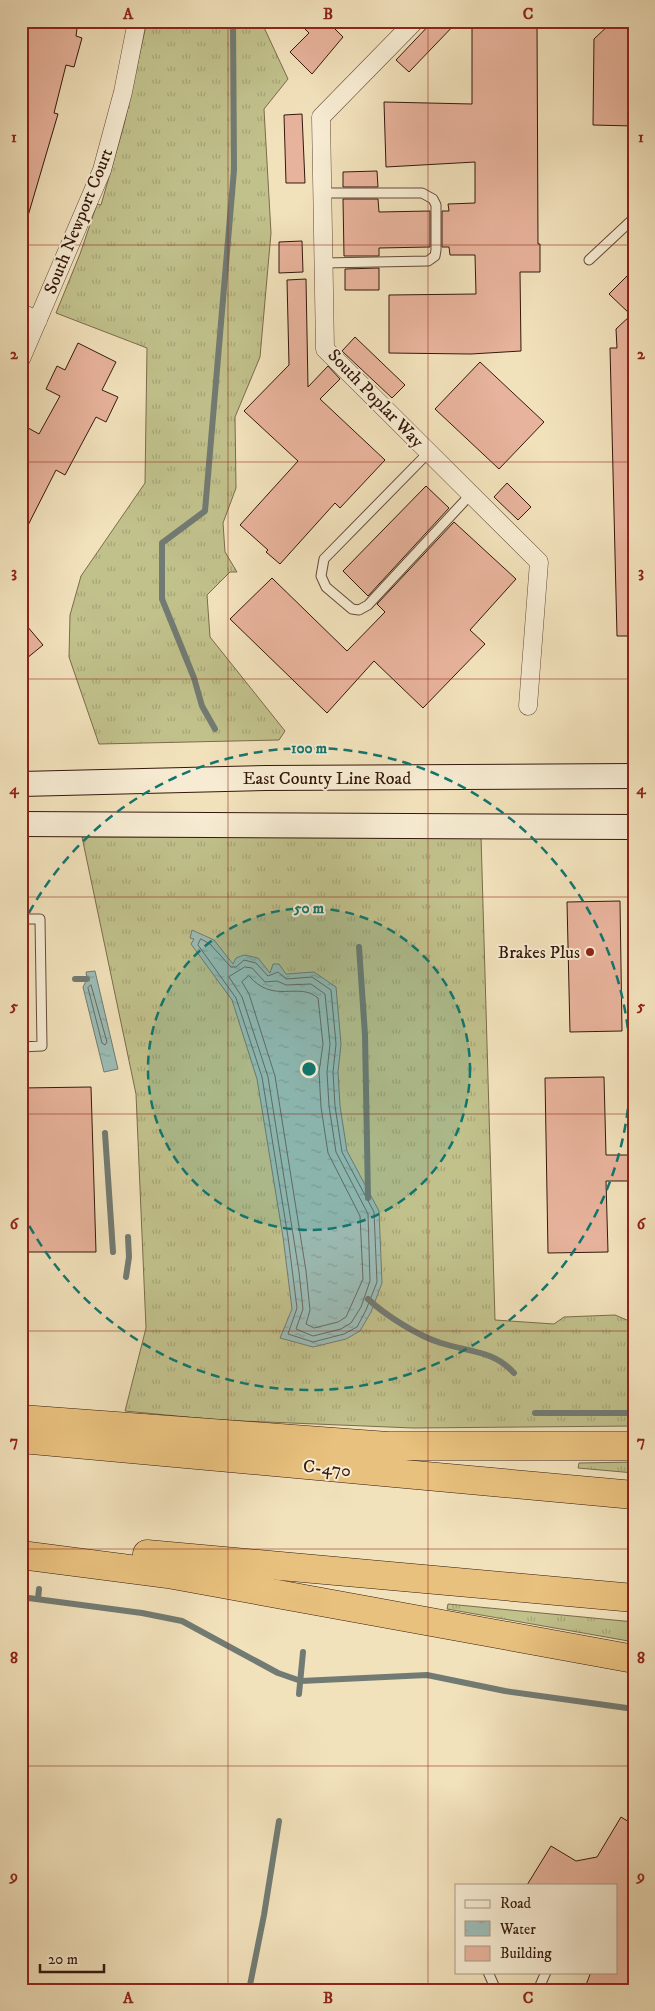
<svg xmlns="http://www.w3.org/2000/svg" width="655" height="2011" font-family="'IM FELL DW Pica',serif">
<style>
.grass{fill:url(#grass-tufts);stroke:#7a6c4c}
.water{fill:url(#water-ripples);stroke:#727b73}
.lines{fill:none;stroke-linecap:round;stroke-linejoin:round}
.shore{stroke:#686a62;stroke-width:1}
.stream{stroke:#727b73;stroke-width:6}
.building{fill:#e8b39c;stroke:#34180c}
.lane-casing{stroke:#644a38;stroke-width:11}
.street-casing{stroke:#644a38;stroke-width:19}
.secondary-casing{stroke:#34180c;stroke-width:26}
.highway-casing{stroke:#34180c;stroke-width:29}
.lane{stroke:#f7ecd3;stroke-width:9}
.street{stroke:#f7ecd3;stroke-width:18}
.secondary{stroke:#f7ecd3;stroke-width:24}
.highway{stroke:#e9c17e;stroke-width:28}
.grid{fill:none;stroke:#8f2418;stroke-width:1;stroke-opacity:0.55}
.ring{fill:none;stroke:#0f766e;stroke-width:2.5;stroke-dasharray:9 6}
.poi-dot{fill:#8f2418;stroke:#f7ecd3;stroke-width:2}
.labels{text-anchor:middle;stroke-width:4;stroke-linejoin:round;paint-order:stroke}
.street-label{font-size:18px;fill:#34180c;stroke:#f7ecd3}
.poi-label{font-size:18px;fill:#34180c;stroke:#f7ecd3;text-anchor:end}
.centre{fill:#0f766e;stroke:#f7ecd3;stroke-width:2.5}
.ring-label{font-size:15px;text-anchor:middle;font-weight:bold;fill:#0f766e;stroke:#f7ecd3;stroke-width:4;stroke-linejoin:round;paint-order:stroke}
.neatline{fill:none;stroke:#8f2418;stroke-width:2}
.grid-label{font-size:16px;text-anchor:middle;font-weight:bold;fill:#8f2418}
</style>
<defs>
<pattern id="grass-tufts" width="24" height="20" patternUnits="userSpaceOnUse" patternTransform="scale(1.25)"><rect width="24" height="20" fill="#c1c18c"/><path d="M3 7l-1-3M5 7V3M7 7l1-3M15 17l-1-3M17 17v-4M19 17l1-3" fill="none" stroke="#a6a578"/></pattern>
<pattern id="water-ripples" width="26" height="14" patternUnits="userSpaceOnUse" patternTransform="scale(1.25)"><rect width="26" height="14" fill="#9cbdb7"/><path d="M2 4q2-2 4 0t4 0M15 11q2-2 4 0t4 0" fill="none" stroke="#87a29c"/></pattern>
</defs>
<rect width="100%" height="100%" fill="#f2e2bc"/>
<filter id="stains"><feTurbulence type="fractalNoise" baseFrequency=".004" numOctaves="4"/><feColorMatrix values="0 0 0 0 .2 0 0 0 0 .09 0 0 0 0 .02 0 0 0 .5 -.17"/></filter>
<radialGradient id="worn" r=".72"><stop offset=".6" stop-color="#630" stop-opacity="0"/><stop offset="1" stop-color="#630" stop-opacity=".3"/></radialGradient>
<g class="grass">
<polygon points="147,21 261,21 288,79 264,109 271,233 260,357 235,417 236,488 223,523 225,552 237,572 230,572 207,595 210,637 285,731 279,740 99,744 69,657 70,615 81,576 145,483 147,348 56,313 80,254 97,204 101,205 124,125"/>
<polygon points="481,836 495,1320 554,1324 564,1317 615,1315 634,1323 634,1426 413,1428 218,1420 125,1411 146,1328 136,1094 82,837"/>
<polygon points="634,1462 634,1473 578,1468 579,1463"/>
<polygon points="448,1604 634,1622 634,1642 447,1609"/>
</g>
<g class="water">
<polygon points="192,930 214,940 233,964 236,958 244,955 258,958 270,973 273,964 279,964 286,974 314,972 336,987 341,1044 338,1072 340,1106 347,1151 379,1211 382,1283 371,1312 360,1331 346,1339 313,1347 280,1338 292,1309 283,1237 257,1079 232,1000 191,944 194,939 190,938"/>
<polygon points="95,971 118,1069 104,1072 83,987 87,979 86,972"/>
</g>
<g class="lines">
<g class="shore">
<polygon points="201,939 210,944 231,967 236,967 244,960 256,963 268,976 278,972 286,979 312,977 331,990 336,1044 333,1072 335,1106 342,1152 374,1212 377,1282 366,1310 357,1327 344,1334 313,1342 288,1334 297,1308 288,1237 262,1077 236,998 198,945"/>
<polygon points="245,967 252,968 265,982 277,981 286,985 311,984 325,994 330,1044 327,1072 329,1106 336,1152 368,1214 370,1281 361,1307 351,1323 341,1329 313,1336 296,1329 303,1309 299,1272 268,1077 242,997 229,977"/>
<path d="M 249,976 C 274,1005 298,981 318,998 L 323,1044 L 319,1072 L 321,1107 L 328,1153 L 360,1216 L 363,1279 L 346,1317 L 338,1322 L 314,1328 L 306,1324 L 310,1310 L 306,1271 L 275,1076 L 249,994 L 242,982 Z"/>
<polygon points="91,985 107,1042 105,1045 102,1043 88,988"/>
</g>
<g class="stream">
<polyline points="215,729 202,706 194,678 162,599 162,543 205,511 234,170 233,21"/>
<polyline points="359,947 365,1035 368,1198"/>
<polyline points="75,979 87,979"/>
<polyline points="105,1133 113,1252"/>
<polyline points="126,1277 129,1257 128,1237"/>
<path d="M 368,1299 C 385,1315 418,1336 441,1343 C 469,1352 493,1350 514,1373"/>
<polyline points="535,1413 634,1413"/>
<polyline points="21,1597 142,1613 182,1621 278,1673 301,1681 427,1675 505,1691 634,1709"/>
<polyline points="38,1599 39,1589"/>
<polyline points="299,1694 303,1652"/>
<polyline points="249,1990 264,1915 279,1821"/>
</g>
</g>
<g class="building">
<polygon points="21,21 78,21 76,36 82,38 74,67 66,65 54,113 58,114 25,226 21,226"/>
<polygon points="297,21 327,21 343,37 312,74 290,52 309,33"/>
<polygon points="433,21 458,21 409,72 396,60"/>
<polygon points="472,21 537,21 538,244 540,244 540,272 520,272 521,351 471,354 389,353 389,295 476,294 475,255 450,255 449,247 442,247 442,211 449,211 448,204 475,203 475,162 386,167 384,102 472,104"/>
<polygon points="613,21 634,21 634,126 593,125 594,39"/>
<polygon points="302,114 305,183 286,183 284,115"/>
<polygon points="377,171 378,187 343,187 343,172"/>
<polygon points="343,199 378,199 379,212 430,211 430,247 379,248 379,256 344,256"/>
<polygon points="302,241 303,272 279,273 279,242"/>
<polygon points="379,268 379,290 345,290 345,269"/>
<polygon points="634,269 634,636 617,636 610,348 617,348 616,329 631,315 609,294"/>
<polygon points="306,279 308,387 328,366 340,379 320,399 385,460 340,508 335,503 280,564 266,552 268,550 240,525 298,461 244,411 289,365 287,280"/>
<polygon points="355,337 405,385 392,398 342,351"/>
<polygon points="78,343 116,362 102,390 118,397 106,422 96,417 65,475 56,470 21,539 21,424 39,434 60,396 46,389 57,366 65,370"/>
<polygon points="480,362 544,422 499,469 435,409"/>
<polygon points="507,483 531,507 518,520 494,497"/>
<polygon points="426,486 449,508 368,596 343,571"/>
<polygon points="454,522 516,579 470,630 485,644 423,708 374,661 327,713 230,619 272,578 347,651 385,612 377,604"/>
<polygon points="21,619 43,645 21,663"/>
<polygon points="620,901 622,1031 570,1032 567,902"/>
<polygon points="604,1077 606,1155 634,1155 634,1181 606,1181 608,1252 548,1253 545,1078"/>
<polygon points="91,1087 96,1252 21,1252 21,1088"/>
<polygon points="621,1817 634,1825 634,1990 584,1990 591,1972 616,1972 616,1885 527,1885 551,1846 576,1861 597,1857"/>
</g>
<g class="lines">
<defs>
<g id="lane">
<polyline points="322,193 422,193 433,199 436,205 436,250 435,256 428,261 324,263"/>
<polyline points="589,260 634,218"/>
<polyline points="429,452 324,559 321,576 326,587 352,609 359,610 368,605 471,494"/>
<polyline points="21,919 40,919 42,1046 21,1047"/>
<polyline points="488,1972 496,1990"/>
<polyline points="538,1990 546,1972"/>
</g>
<g id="street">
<polyline points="415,21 321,117 325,349 539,562 528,706"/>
<polyline points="21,313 38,320"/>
<polyline points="21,359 102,170 123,92 137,21"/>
</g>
<g id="secondary">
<polyline points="21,784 266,778 634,776"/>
<polyline points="21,824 634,827"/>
</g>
<g id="highway">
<polyline points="21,1419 388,1446 634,1446"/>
<polyline points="21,1439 634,1495"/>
<polyline points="147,1554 634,1598"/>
<polyline points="21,1555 168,1574 634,1659"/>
</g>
</defs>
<use href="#lane" class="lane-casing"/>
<use href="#street" class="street-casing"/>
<use href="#secondary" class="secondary-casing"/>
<use href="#highway" class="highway-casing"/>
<use href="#lane" class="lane"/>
<use href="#street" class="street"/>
<use href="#secondary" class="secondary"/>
<use href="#highway" class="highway"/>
</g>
<path class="grid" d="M 228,21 L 228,1990M 428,21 L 428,1990M 21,245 L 634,245M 21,462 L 634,462M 21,679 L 634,679M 21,897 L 634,897M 21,1114 L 634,1114M 21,1331 L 634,1331M 21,1549 L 634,1549M 21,1766 L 634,1766"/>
<circle cx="309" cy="1069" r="161" fill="#0f766e" fill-opacity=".12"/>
<g class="ring">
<circle cx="309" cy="1069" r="161"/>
<path d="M22 926A321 321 0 1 1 22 1212"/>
</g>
<circle class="poi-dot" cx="590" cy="952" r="5"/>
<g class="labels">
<g class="street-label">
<text transform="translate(78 221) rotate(-68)" y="6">South Newport Court</text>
<text transform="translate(376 398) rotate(46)" y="6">South Poplar Way</text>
<text x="327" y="784">East County Line Road</text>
<text transform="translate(327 1468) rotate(6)" y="6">C-470</text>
</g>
<g class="poi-label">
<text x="580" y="958">Brakes Plus</text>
</g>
</g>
<circle cx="309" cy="1069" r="8" class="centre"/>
<g class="ring-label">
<text x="309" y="753">100 m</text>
<text x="309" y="913">50 m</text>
</g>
<rect width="655" height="2011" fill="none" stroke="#f2e2bc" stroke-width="55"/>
<rect x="455" y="1884" width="162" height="90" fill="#f7ecd3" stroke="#a99783"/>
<rect x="465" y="1900" width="25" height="8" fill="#f7ecd3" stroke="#a99783"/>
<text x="500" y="1908" font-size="15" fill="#34180c">Road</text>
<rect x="465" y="1921" width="25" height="15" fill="url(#water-ripples)" stroke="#a99783"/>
<text x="500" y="1934" font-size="15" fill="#34180c">Water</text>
<rect x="465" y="1946" width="25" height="15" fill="#e8b39c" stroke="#a99783"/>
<text x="500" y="1958" font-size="15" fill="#34180c">Building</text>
<path d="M40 1964v8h64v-8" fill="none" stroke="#34180c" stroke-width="2.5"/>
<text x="48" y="1964" font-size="15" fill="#34180c" stroke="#f7ecd3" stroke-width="4" paint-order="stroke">20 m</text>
<rect x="28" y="28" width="600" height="1956" class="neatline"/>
<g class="grid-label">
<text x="128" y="19">A</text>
<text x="328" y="19">B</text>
<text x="528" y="19">C</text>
<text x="14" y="142">1</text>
<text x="641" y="142">1</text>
<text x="14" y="359">2</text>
<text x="641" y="359">2</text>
<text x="14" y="577">3</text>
<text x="641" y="577">3</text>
<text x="14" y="794">4</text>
<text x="641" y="794">4</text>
<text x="14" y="1011">5</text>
<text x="641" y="1011">5</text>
<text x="14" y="1229">6</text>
<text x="641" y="1229">6</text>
<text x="14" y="1446">7</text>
<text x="641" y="1446">7</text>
<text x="14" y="1663">8</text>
<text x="641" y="1663">8</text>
<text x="14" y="1881">9</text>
<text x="641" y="1881">9</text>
<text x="128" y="2003">A</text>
<text x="328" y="2003">B</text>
<text x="528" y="2003">C</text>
</g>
<rect width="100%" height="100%" filter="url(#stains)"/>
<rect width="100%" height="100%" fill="url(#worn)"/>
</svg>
